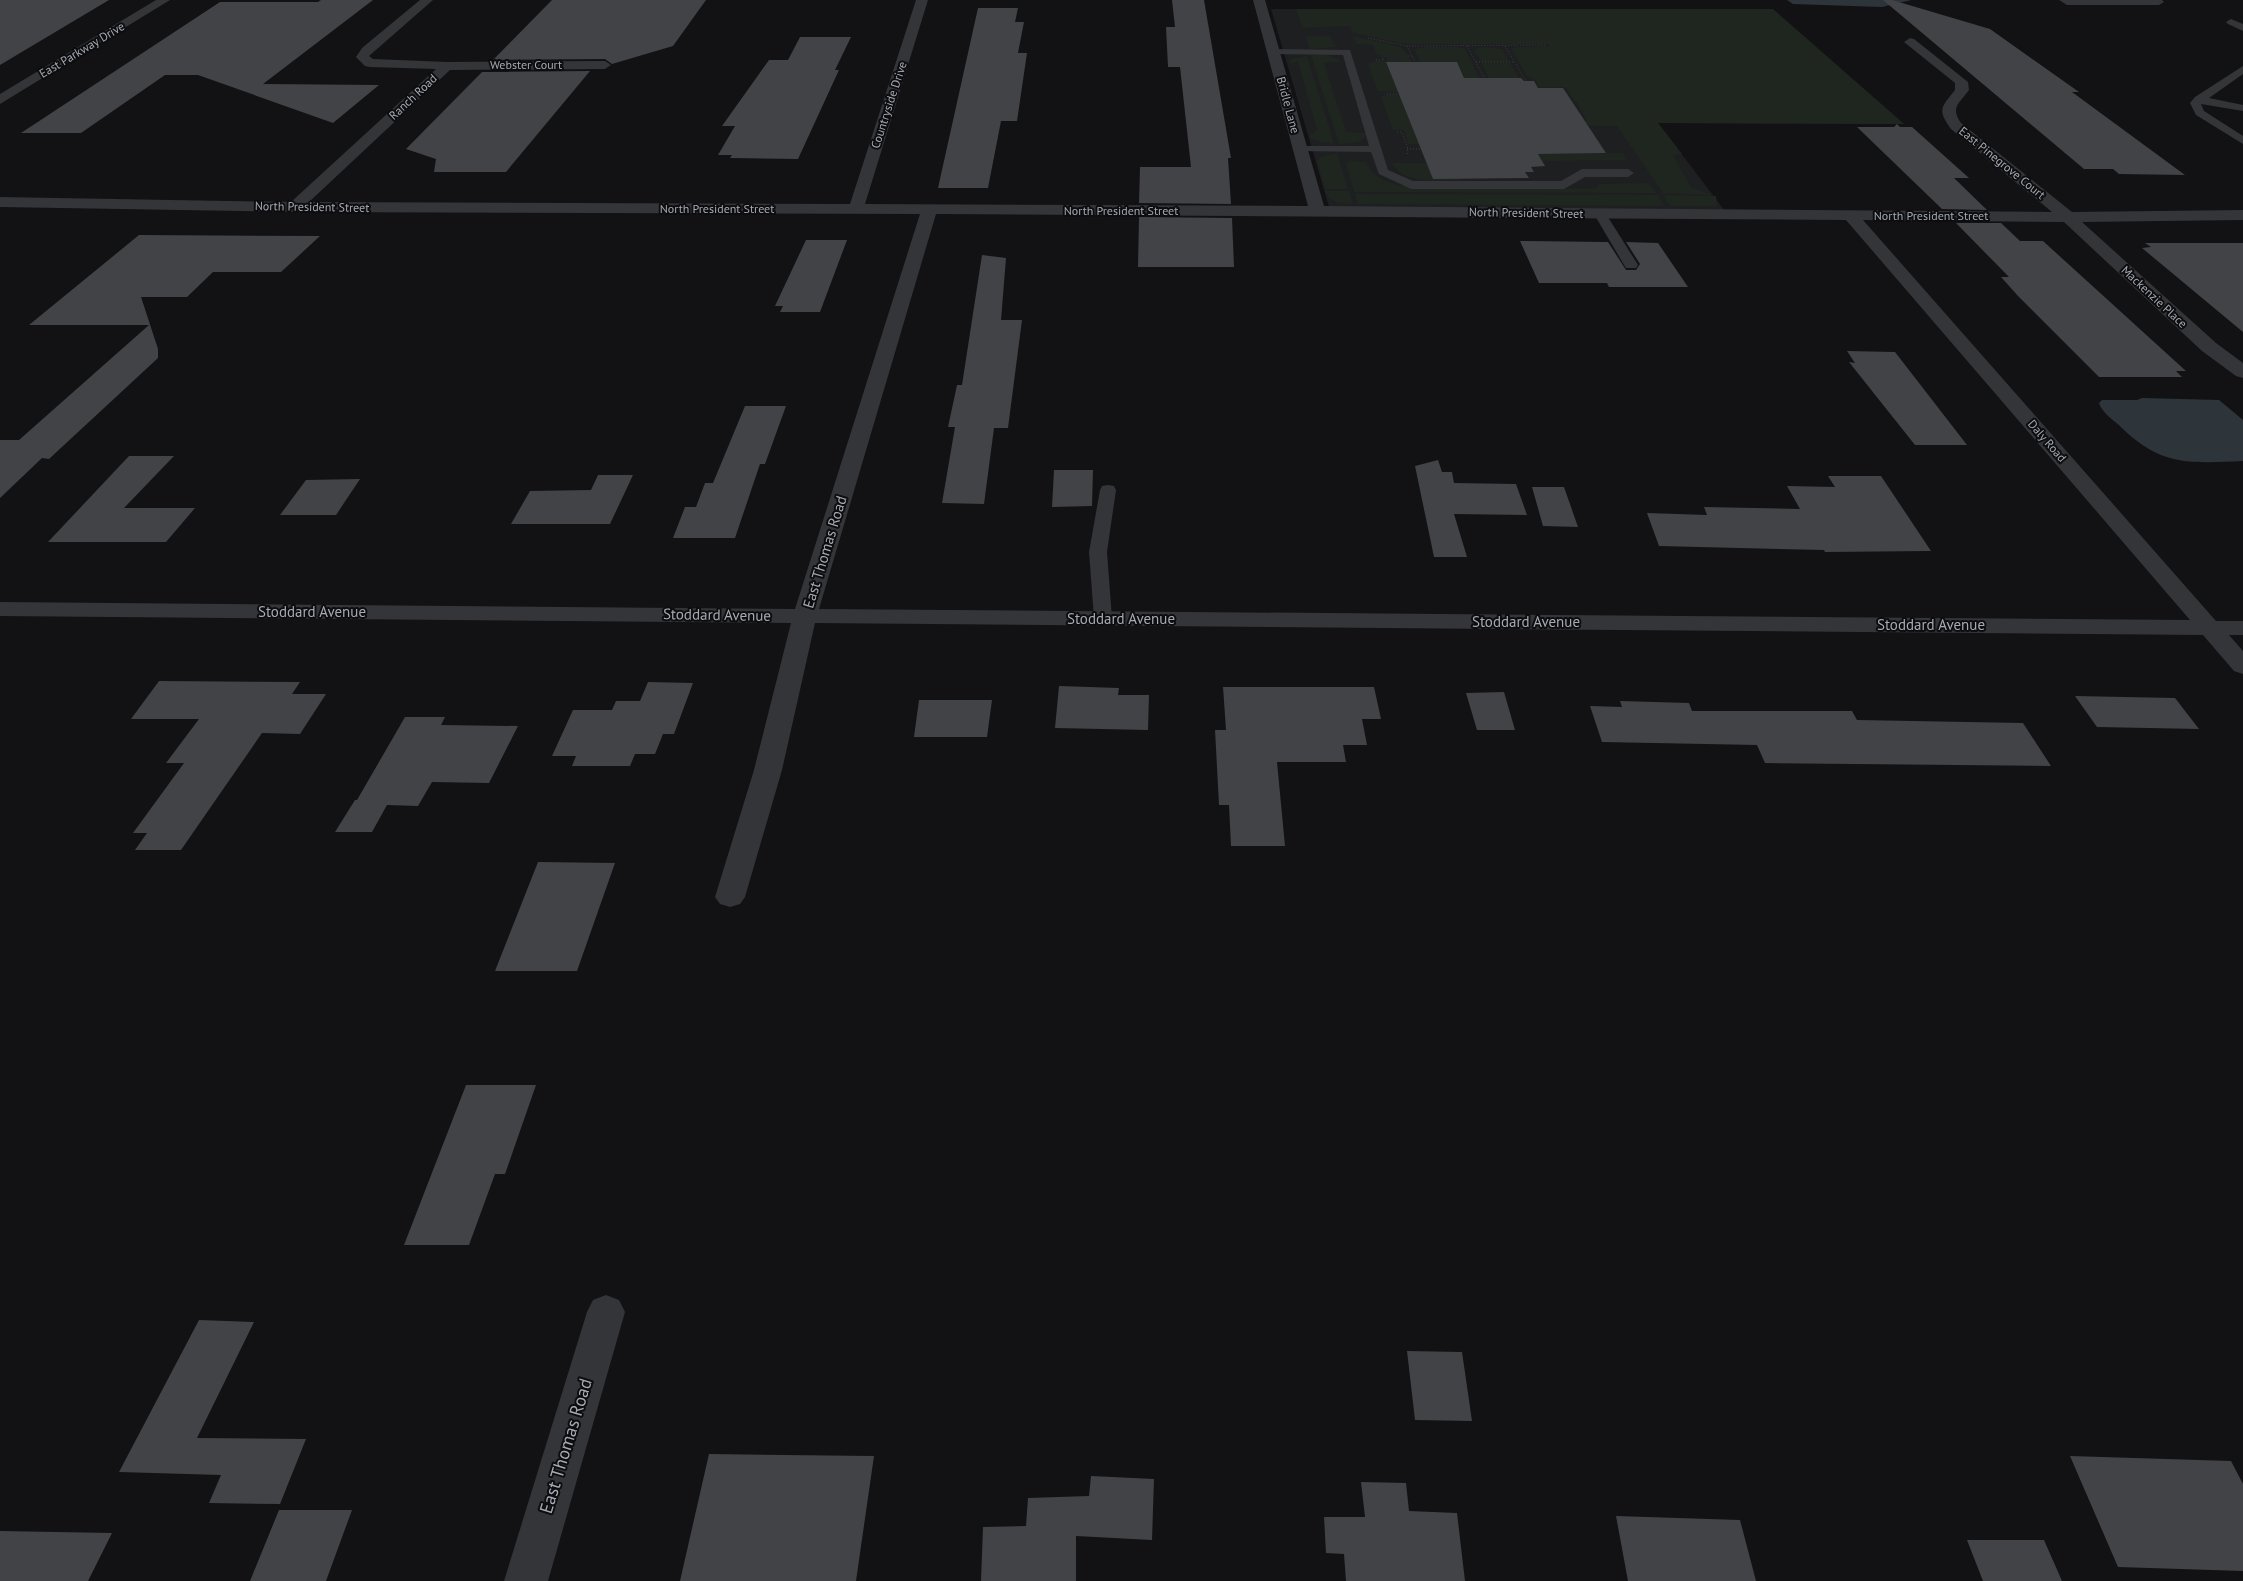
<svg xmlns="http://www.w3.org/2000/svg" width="2243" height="1581" font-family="'PT Sans',sans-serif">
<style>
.built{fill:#1e1f21}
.green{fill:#1f261f}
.water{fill:#2d353b}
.building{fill:#414347}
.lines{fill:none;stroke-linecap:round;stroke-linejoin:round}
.path{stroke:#3a3c3f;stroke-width:1;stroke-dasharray:1 2;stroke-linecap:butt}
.service{fill:#343538;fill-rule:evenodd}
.minor{fill:#343538;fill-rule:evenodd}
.labels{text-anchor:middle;stroke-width:4;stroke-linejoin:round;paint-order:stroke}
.far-street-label{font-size:12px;fill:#a5aab3;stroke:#0d0d0f}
.street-label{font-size:15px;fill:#a5aab3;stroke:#0d0d0f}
.near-street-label{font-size:18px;fill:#a5aab3;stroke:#0d0d0f}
</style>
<rect width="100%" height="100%" fill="#121214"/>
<polygon class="built" points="1271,9 1773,9 1904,124 1658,123 1725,211 1329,207"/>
<g class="green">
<polygon points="1296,9 1773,9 1904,124 1658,123 1682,154 1673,155 1691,187 1712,195 1663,193 1617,126 1522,125 1521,122 1587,122 1577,102 1575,101 1565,87 1539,87 1535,80 1527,76 1511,49 1517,47 1550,46 1549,44 1406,44 1353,33 1350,26 1303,28"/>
<polygon points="1306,36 1331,36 1335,47 1309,49"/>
<polygon points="1353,36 1401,47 1408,55 1377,55 1373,45 1356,44"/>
<polygon points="1427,47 1456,47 1465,49 1483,85 1468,85 1457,62 1420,62 1414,49"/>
<polygon points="1481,47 1502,49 1509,62 1481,62 1474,50"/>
<polygon points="1311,55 1328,55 1340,60 1339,62 1324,63 1346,132 1365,133 1366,136 1358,142 1339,144"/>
<polygon points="1307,56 1334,144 1320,142 1310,138 1310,135 1317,130 1298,61 1290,64 1291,59"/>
<polygon points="1387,57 1409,57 1411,62 1386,63 1398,92 1378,91 1368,64 1375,61 1387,61"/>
<polygon points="1481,63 1510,63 1519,78 1489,78"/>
<polygon points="1385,95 1399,95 1419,144 1408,144 1404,130 1393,130 1381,97"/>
<polygon points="1337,153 1348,189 1325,189 1317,161 1321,157"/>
<polygon points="1623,153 1627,160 1542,161 1538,154"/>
<polygon points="1349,161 1366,162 1372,172 1381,179 1395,184 1420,189 1590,189 1596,188 1599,184 1649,183 1656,193 1354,192 1346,163 1350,163"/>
<path d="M 1392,163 L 1427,163 L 1464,180 C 1441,180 1404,186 1392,163 Z"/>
<path d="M 1325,191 L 1349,191 L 1353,204 C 1342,203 1329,203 1325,191 Z"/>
<polygon points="1355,194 1658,195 1664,206 1358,204"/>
<polygon points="1663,195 1716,196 1717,206 1670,206"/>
</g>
<g class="water">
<polygon points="1787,0 1911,0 1882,7 1793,4"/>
<path d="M 2142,398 L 2219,400 L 2243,420 L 2243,461 C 2191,463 2162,467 2122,428 C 2115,421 2102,413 2099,403 L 2102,400 L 2137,400 Z"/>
</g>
<g class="building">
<polygon points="0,0 109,0 0,65"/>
<polygon points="321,0 373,0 263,84 379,85 333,123 198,75 165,75 81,133 21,133 220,2 318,2"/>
<polygon points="552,0 706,0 673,46 612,64 605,59 493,60"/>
<polygon points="1172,0 1204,0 1231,158 1228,158 1231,204 1139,203 1140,167 1191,167 1180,67 1168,67 1166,27 1175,27"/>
<polygon points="1883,0 1892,0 1990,29 2079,92 2072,92 2185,175 2119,174 2113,169 2084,169"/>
<polygon points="978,8 1018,8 1015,22 1024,22 1018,53 1027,53 1017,121 1001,121 988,188 938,188"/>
<polygon points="800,37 851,37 835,70 839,70 798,159 730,158 732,155 718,155 735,126 722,126 769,60 788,60"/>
<polygon points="1386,62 1457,62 1464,78 1521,78 1524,81 1534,81 1538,88 1563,88 1606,153 1538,154 1545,166 1531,167 1534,172 1525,172 1529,178 1433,179"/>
<polygon points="590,71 506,172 434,172 436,159 406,149 482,72"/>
<polygon points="1897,124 1900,127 1912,127 1969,178 1954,178 1987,210 1942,209 1857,127 1894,127"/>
<polygon points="1139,217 1232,218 1234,267 1138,267"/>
<polygon points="1956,223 2001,223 2020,241 2043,241 2186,371 2176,371 2182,377 2099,377 2018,296 2001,277 2009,277"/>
<polygon points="139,235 320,236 281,272 213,272 187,297 141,297 158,349 158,358 49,459 42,458 0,498 0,440 19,440 149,325 29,325"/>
<polygon points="806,240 847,240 820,312 780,312 783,306 775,306"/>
<polygon points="1520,241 1608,242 1626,270 1636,270 1640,264 1626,242 1658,243 1688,287 1609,287 1607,283 1539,283"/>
<polygon points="2145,243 2243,243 2243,332 2142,248 2151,247"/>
<polygon points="982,255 1006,258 1001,320 1022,320 1008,428 994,428 984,504 942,503 955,427 948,427 957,385 962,385"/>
<polygon points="1847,351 1895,352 1967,445 1915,445 1849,362 1855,363"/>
<polygon points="745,406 786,406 765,464 760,464 735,538 673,538 685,507 696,507 705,483 713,483"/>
<polygon points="129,456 174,456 124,508 195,508 166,542 48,542"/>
<polygon points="1438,460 1442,472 1452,472 1454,483 1516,484 1527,515 1454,514 1467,557 1434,557 1415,466"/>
<polygon points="1054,470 1093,470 1092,506 1052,507"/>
<polygon points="598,475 633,475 610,524 511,524 530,491 591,490"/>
<polygon points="1828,476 1881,476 1931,551 1825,552 1824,550 1659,546 1647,513 1707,515 1704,507 1800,509 1787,486 1835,487"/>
<polygon points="360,479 336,515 280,515 306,480"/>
<polygon points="1532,487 1564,487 1578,527 1543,526"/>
<polygon points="159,681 300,682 292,694 326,694 300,734 262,733 181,850 135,850 147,833 133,833 184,763 166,763 199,719 131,719"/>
<polygon points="648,682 693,683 674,734 663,734 655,754 635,754 630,766 572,766 576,756 552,756 573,710 612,710 616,701 640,701"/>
<polygon points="1059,686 1119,688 1118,695 1149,695 1148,730 1055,728"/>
<polygon points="1223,687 1374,687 1381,719 1362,719 1367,745 1343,745 1346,762 1277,762 1285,846 1231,846 1229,805 1219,805 1215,730 1226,730"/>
<polygon points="1504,692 1515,730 1477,730 1466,693"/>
<polygon points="2075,696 2175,698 2199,729 2097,727"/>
<polygon points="919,700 992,700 987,737 914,737"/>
<polygon points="1620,701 1689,703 1692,711 1852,711 1857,720 2023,723 2051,766 1765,763 1757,745 1602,742 1590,706 1622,707"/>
<polygon points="405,717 445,717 441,725 518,726 489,783 432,782 418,806 387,805 372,832 335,832 355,800 357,800"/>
<polygon points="538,862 615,863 577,971 495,971"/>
<polygon points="466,1085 536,1085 505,1174 495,1174 469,1245 404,1245"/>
<polygon points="199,1320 254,1322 197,1438 306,1439 280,1504 209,1503 221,1475 119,1472"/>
<polygon points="1407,1351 1462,1352 1472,1421 1415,1420"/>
<polygon points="709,1454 874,1456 856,1581 680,1581"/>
<polygon points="2070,1456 2231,1461 2243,1484 2243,1571 2118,1567"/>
<polygon points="1091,1476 1154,1479 1152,1540 1076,1536 1076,1581 981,1581 983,1527 1026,1526 1028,1498 1089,1496"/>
<polygon points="1361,1482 1406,1483 1409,1511 1457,1513 1465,1581 1346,1581 1344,1554 1326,1553 1324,1517 1365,1517"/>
<polygon points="279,1510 352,1510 326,1581 250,1581"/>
<polygon points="1616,1516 1740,1520 1756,1581 1628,1581"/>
<polygon points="0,1531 112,1533 88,1581 0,1581"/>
<polygon points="1967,1540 2044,1540 2062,1581 1983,1581"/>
</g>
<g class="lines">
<g class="path">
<polyline points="1368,38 1407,46 1547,45"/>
<polyline points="1407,46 1415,62"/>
<polyline points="1467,46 1486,81"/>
<polyline points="1505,46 1526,81"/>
<polyline points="1376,60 1384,60 1382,56 1412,56"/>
<polyline points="1476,62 1514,62"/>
<polyline points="1387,94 1399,94"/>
<polyline points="1397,132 1402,132 1408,149 1407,155"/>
<polyline points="1407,149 1421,149"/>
</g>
<g class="service">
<polygon points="2059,0 2162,0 2164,2 2159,5 2067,5"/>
<polygon points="2231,19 2243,24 2243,31 2228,24 2226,22"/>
<polygon points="1273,49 1350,50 1388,170 1413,181 1561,181 1582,169 1628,169 1634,173 1628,177 1585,177 1564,189 1411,189 1379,174 1371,152 1296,151 1294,149 1300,146 1369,146 1343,55 1270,54 1270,50"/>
<polygon points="2243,66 2243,74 2209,98 2243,105 2243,111 2201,104 2204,111 2243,136 2243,144 2196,115 2190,103 2195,97"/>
<polygon points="1600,210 1606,214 1638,265 1636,268 1626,268 1624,265 1594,214"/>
<polygon points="1108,485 1114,486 1116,490 1107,552 1112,618 1110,622 1103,624 1096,622 1094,618 1089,552 1100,490 1102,486"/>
</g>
<g class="minor">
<polygon points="156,0 170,0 0,104 0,94"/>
<path d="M 420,0 L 433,0 L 369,56 L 373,59 L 447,62 L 605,61 L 611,65 L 605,69 L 450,70 L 309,202 L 850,204 L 916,0 L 928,0 L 865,204 L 1308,206 L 1253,0 L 1265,0 L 1324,206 L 2052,212 L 1951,129 C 1937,109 1941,108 1955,90 L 1955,83 L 1904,42 L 1910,38 L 1914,39 L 1968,82 L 1969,90 C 1959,104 1950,107 1961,123 L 2072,212 L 2243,210 L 2243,220 L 2082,222 L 2216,343 L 2243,363 L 2243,378 L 2236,376 L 2202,351 L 2064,222 L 1863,220 L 2216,621 L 2243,621 L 2243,635 L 2229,635 L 2243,651 L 2243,674 L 2234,671 L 2203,635 L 815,623 L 782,770 L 745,897 L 740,904 L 730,907 L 720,904 L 715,897 L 754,770 L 791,623 L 0,616 L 0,602 L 795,609 L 920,214 L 295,212 L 0,207 L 0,197 L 291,202 L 436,69 L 370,67 L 365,66 L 356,57 L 362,48 ZM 936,214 L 1846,220 L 2190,620 L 819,609 Z"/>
<polygon points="606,1295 619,1300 625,1312 548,1581 504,1581 587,1312 593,1300"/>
</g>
</g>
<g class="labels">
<g class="far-street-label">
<text transform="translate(82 50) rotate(-31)" y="4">East Parkway Drive</text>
<text x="526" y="69">Webster Court</text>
<text transform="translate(413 97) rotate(-43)" y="4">Ranch Road</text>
<text transform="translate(889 105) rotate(-72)" y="4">Countryside Drive</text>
<text transform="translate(1288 105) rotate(75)" y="4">Bridle Lane</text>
<text transform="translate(2002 163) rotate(39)" y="4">East Pinegrove Court</text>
<text transform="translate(312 207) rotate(1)" y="4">North President Street</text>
<text x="717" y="213">North President Street</text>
<text x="1121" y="215">North President Street</text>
<text transform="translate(1526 213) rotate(1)" y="4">North President Street</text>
<text x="1931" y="220">North President Street</text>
<text transform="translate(2154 297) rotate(43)" y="4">Mackenzie Place</text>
<text transform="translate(2047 441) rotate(49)" y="4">Daly Road</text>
</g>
<g class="street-label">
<text transform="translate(825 552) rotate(-73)" y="5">East Thomas Road</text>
<text x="312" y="617">Stoddard Avenue</text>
<text transform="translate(717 615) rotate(1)" y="5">Stoddard Avenue</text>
<text x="1121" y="624">Stoddard Avenue</text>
<text x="1526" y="627">Stoddard Avenue</text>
<text x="1931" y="630">Stoddard Avenue</text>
</g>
<g class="near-street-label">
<text transform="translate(566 1446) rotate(-73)" y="6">East Thomas Road</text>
</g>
</g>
</svg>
